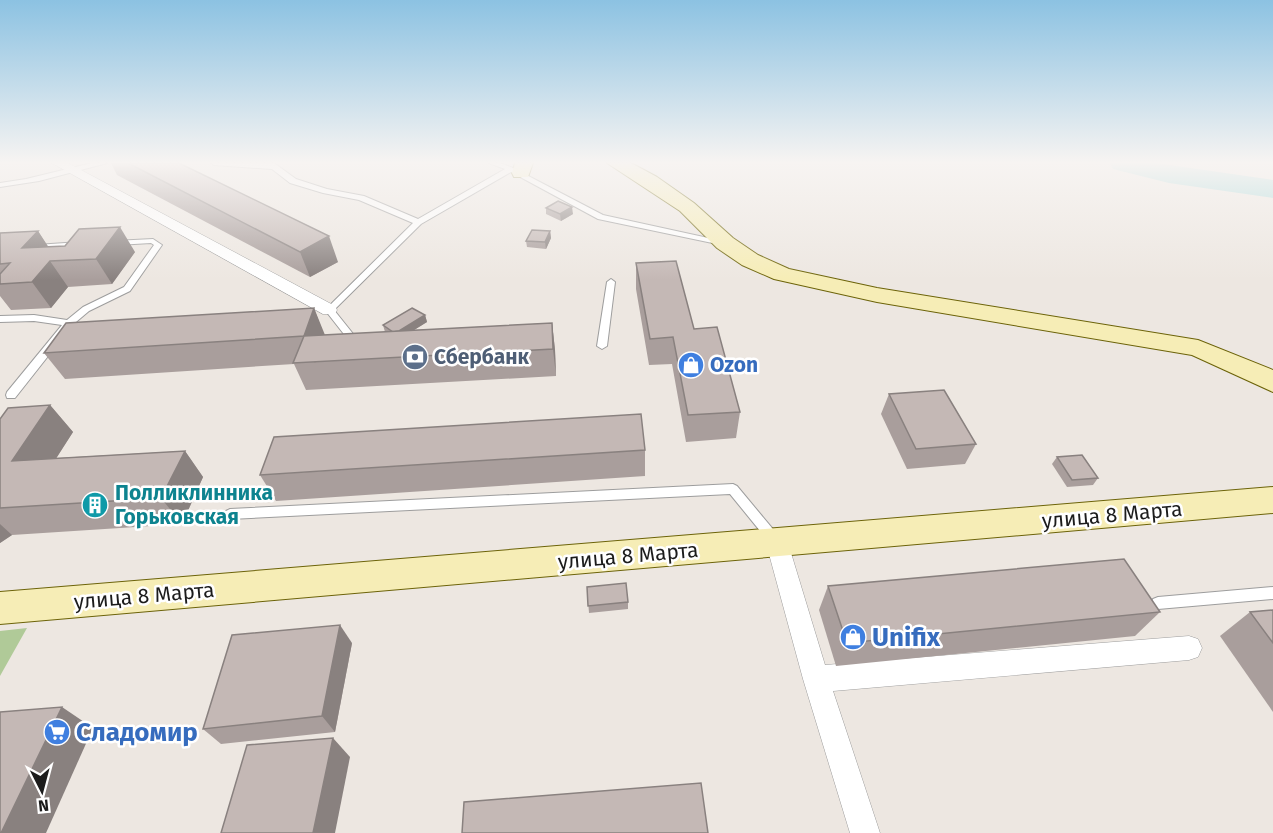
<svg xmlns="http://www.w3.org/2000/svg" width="1273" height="833" font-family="'Fira Sans',sans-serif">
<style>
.forest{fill:#b0ca98}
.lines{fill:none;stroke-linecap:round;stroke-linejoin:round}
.river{fill:#a3d7d9;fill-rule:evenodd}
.lane-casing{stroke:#9d9d9d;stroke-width:2}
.street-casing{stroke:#9d9d9d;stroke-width:1}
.secondary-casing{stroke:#6c6309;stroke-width:2}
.lane{fill:#fff;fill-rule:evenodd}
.street{fill:#fff;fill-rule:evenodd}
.secondary{fill:#f6edb6;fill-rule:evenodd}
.wall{fill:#a99e9c}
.shaded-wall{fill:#89817f}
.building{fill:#c4b8b5;stroke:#89817f;stroke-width:1.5}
.labels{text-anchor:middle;stroke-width:5;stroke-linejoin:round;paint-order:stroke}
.service-label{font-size:21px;font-weight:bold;fill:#4e5e75;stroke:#fff;text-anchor:start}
.shop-label{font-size:21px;font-weight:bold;fill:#366cbe;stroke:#fff;text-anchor:start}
.culture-label{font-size:21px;font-weight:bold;fill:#0d838f;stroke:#fff;text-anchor:start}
.street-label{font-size:21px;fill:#1c1c1c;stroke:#fff}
.near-shop-label{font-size:26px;font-weight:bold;fill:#366cbe;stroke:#fff;text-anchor:start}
</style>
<rect width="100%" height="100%" fill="#ede7e1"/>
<polygon class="forest" points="27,628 0,676 0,631"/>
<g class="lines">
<polygon class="river" points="1110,163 1156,163 1273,180 1273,198 1169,183 1113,169"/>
<defs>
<g id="lane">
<polygon points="92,163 107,163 39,181 0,187 0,183 26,179"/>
<polygon points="211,163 274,163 296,179 327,189 364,196 418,219 505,169 489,163 500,163 513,168 603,215 722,241 726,243 722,245 598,219 511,172 421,224 334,310 362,345 357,348 354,347 325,310 413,223 359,200 323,193 290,183 272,169 214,165"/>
<polygon points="153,239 162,245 130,291 89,311 76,322 75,326 71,327 15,398 7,398 6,395 7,392 62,325 34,321 0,322 0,316 34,315 67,320 83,307 124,287 154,245 151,243 117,245 114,245 114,241"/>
<polygon points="80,242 84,244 83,246 36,249 32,247 36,245"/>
<polygon points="611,279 615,282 607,346 602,349 597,346 607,282"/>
<polygon points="733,484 737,486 777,534 779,538 777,542 773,543 769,542 730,494 230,519 226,517 224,514 226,511 230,509"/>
<polygon points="1273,587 1273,599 1158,609 1153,607 1151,603 1153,599 1158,597"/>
</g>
<g id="street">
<polygon points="52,163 68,163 335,306 337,310 335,314 323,314"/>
<polygon points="777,533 785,536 788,543 825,665 1189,636 1198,639 1202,648 1198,657 1189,660 833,691 880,833 850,833 803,679 766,543 769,536"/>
</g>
<g id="secondary">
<polygon points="515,163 533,163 528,177 514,177 512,173"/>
<polygon points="607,163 631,163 657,177 694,203 733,238 758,255 789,269 877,288 1198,340 1273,370 1273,392 1192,355 877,302 774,279 742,265 717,248 680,211"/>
<polygon points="1273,487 1273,513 0,624 0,592"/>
</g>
</defs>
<use href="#lane" class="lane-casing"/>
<use href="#street" class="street-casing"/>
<use href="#secondary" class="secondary-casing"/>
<use href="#lane" class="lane"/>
<use href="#street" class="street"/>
<use href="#secondary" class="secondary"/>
</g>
<g class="wall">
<polygon points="111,163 179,163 338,262 310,277 117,175"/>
<polygon points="546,208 573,214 561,221 546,214"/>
<polygon points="38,231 48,247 65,246 135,252 112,284 68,287 51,308 11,310 0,296 0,233"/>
<polygon points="550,231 551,238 546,249 527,247 526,241"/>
<polygon points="636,263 694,329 740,412 736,438 686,442 672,364 649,365 636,289"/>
<polygon points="314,308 324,335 385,332 383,325 425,315 427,322 414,330 552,323 555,350 556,376 306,390 294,364 65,379 44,353"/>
<polygon points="889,394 976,444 965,464 907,469 881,414"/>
<polygon points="50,405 73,432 56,458 185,451 203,477 182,524 12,535 0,543 0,419"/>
<polygon points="645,450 645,476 276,501 260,475"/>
<polygon points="1057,457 1098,478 1093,485 1067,487 1052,464"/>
<polygon points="828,586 1160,612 1135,636 836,666 819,610"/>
<polygon points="587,587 628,602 628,609 589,613"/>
<polygon points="1273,610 1273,712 1220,636 1250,612"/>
<polygon points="352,643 335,732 221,744 203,729"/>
</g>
<g class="shaded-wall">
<polygon points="572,207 573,214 561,221 560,214"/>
<polygon points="120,227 135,252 112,284 96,259"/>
<polygon points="38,231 55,257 50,261 68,287 51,308 32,282 22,248"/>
<polygon points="550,231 551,238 546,249 545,242"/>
<polygon points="329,236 338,262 310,277 300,252"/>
<polygon points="314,308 325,335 315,363 304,336"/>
<polygon points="425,315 427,322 398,340 396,333"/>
<polygon points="552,323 555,350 556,376 553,349"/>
<polygon points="50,405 73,432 38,487 12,461"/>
<polygon points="185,451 203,477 182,524 161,498"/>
<polygon points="0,524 12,535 0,543"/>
<polygon points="340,625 352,643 335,732 322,716"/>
<polygon points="62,707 93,728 46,833 1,833"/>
<polygon points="333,738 350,757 335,833 313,833"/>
</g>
<g class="building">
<polygon points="128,163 179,163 329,236 300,252"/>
<polygon points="558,201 572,207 560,214 546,208"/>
<polygon points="120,227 96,259 50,261 32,282 0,284 0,274 10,263 0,264 0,233 38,231 22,248 65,246 79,229"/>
<polygon points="532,230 550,231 545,242 526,241"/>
<polygon points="676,261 694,329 717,327 740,412 688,415 673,337 650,339 636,263"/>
<polygon points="314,308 304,336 44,353 66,323"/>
<polygon points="412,308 425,315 399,331 393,332 383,325"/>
<polygon points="552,323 553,349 293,363 304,336"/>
<polygon points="944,390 976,444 916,449 889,394"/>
<polygon points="50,405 12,461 185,451 161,498 0,508 0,419 8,408"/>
<polygon points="641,414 645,450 260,475 274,437"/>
<polygon points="1082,455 1098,478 1072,480 1057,457"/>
<polygon points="1124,559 1160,612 847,643 828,586"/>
<polygon points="626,583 628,602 588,606 587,587"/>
<polygon points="1273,610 1273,643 1250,612"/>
<polygon points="340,625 322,716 203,729 232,635"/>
<polygon points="62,707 1,833 0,833 0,712"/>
<polygon points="333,738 313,833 221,833 247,745"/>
<polygon points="701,783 708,833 462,833 464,802"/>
</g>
<linearGradient id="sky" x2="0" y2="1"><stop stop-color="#8cc2e2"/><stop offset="0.58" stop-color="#f7f4f2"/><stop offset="1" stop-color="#f7f4f2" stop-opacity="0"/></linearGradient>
<rect width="1273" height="280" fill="url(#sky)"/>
<defs>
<symbol id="bank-disc" viewBox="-11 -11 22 22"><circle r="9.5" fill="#5c6f8a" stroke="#fff"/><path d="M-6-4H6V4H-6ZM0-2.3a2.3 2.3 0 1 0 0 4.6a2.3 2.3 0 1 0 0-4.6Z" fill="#fff"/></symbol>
<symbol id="shop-disc" viewBox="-11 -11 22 22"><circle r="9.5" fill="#3f7fe0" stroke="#fff"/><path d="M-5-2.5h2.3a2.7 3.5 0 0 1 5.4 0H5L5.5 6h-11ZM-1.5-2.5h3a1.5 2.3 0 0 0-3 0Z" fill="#fff"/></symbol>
<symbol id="building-disc" viewBox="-11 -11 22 22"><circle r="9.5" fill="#0f9aa8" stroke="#fff"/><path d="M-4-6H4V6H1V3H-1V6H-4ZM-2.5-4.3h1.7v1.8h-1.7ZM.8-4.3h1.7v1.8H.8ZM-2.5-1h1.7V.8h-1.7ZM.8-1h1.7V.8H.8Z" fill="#fff"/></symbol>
<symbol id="supermarket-disc" viewBox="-11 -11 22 22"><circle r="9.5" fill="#3f7fe0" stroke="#fff"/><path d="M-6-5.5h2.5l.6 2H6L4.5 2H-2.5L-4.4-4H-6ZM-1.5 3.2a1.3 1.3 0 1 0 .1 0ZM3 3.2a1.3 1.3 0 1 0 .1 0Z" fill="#fff"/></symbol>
</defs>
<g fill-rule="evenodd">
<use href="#bank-disc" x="400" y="342" width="30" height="30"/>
<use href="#shop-disc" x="676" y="350" width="30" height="30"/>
<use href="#building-disc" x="80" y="490" width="30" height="30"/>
<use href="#shop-disc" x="838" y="622" width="30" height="30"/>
<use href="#supermarket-disc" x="42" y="717" width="30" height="30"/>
</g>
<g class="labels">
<g class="service-label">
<text x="434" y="364">Сбербанк</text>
</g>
<g class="shop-label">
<text x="710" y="372">Ozon</text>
</g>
<g class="culture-label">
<text x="115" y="500">Полликлинника<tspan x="115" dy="24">Горьковская</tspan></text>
</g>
<g class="street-label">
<text transform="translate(1112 515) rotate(-5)" y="7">улица 8 Марта</text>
<text transform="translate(628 556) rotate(-5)" y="7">улица 8 Марта</text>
<text transform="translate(144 596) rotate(-5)" y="7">улица 8 Марта</text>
</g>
<g class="near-shop-label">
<text x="872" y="646">Unifix</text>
<text x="76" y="741">Сладомир</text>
</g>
</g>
<g transform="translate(42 791) rotate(174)" stroke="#ffffff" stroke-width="4.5" paint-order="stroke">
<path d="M0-4.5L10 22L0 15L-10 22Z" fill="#1c1c1c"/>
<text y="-9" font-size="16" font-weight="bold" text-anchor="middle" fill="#1c1c1c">N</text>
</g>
</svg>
